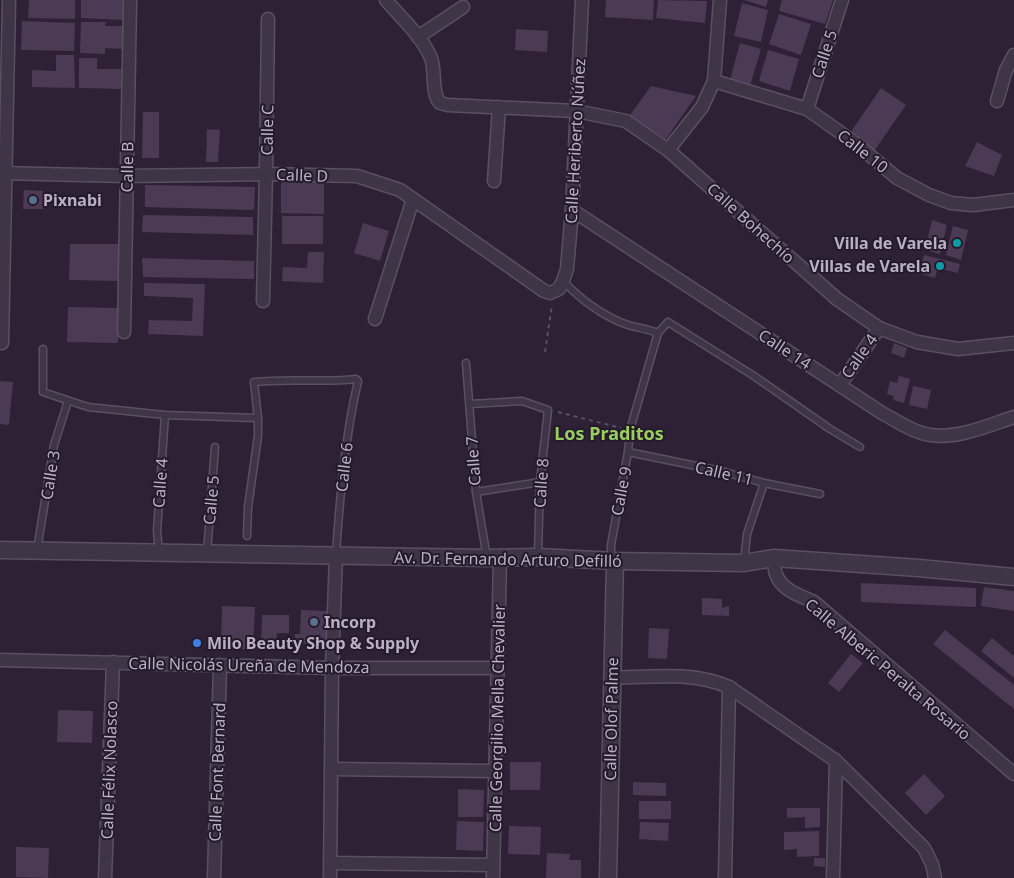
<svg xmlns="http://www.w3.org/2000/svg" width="1014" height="878" font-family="'Noto Sans',sans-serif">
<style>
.building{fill:#4a3a54}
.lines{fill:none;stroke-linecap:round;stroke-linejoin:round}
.service-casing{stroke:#5b4f61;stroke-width:9}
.minor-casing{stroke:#5b4f61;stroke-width:15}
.tertiary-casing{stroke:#5b4f61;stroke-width:19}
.path{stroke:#555065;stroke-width:2;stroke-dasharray:4 4;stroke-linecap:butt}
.service{stroke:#403447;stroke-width:6}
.minor{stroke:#403447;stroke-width:12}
.tertiary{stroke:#403447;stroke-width:16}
.service-dot{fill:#5c6f8a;stroke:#251a2b;stroke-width:2}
.culture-dot{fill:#0f9aa8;stroke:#251a2b;stroke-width:2}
.shop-dot{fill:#3f7fe0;stroke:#251a2b;stroke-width:2}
.labels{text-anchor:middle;stroke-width:4;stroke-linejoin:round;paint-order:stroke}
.street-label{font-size:16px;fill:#bcafc3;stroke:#251a2b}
.poi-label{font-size:16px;font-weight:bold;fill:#bcafc3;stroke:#251a2b;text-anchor:start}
.neighbourhood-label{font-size:18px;font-weight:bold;fill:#9acd60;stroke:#251a2b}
</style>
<rect width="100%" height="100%" fill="#2e2136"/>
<g class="building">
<polygon points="29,0 75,0 75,19 28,18"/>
<polygon points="81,0 124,0 124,20 81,18"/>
<polygon points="606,0 654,0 653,20 605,17"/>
<polygon points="658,0 707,1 705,23 656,18"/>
<polygon points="744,0 768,0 766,7"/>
<polygon points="782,0 833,0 825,24 779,11"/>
<polygon points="742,3 768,10 761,42 734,36"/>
<polygon points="779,14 811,24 801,55 769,44"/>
<polygon points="22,21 75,23 74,51 21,50"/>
<polygon points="81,22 106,22 105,26 123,26 123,49 105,48 105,54 80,53"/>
<polygon points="516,29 548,31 547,52 515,50"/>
<polygon points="740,43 761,49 750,86 730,80"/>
<polygon points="768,50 799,59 790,91 759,81"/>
<polygon points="56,55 74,55 75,88 32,87 32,70 56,71"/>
<polygon points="79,58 97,58 97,69 122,69 121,89 79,88"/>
<polygon points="651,86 696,96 666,139 630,115"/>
<polygon points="881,88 906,105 874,151 850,133"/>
<polygon points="143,112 159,112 159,158 142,158"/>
<polygon points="207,129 220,130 218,162 206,162"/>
<polygon points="977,142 1002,155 994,176 965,166"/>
<polygon points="281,180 324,181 324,214 281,213"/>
<polygon points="145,185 255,187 254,210 145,207"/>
<polygon points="24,190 43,191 43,209 23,209"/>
<polygon points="143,215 253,217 253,235 142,232"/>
<rect x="282" y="216" width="41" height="28"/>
<polygon points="932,220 947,225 940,254 925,250"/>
<polygon points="363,223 389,231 380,261 354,253"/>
<polygon points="953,226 968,230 961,260 946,255"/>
<polygon points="70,244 119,244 118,281 69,280"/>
<polygon points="308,252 324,252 323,283 282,281 283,267 307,268"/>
<polygon points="924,255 960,264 958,273 938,268 935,278 919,273"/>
<polygon points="142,258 254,261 254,279 143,277"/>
<polygon points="144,283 205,284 203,336 148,334 149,320 192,321 193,298 144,296"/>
<polygon points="68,307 119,308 118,343 67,342"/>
<polygon points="894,343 907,348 904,358 891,353"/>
<polygon points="899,376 910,379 904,403 893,400 894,396 887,394 890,381 897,383"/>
<polygon points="0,381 13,382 9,425 0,424"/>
<polygon points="913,386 931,390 927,409 909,405"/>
<polygon points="861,583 976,588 976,607 861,602"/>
<polygon points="984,587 1014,591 1014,611 981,606"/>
<polygon points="702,598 722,599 722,608 729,606 729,616 702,615"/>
<polygon points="222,606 255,607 253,649 221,649"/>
<polygon points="301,610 328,611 327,645 294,643 295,634 300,634"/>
<polygon points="262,615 289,615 289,633 277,633 276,647 261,646"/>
<polygon points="649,628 669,629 667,659 648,658"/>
<polygon points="945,630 1014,685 1014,709 933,644"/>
<polygon points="992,638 1014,656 1014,678 981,651"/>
<polygon points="851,654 863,663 839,692 828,683"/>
<polygon points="58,710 93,711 92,743 57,742"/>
<polygon points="510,762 541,762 540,790 510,790"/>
<polygon points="924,774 945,796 926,815 905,793"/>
<polygon points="633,782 666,783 666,796 633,795"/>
<polygon points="458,789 484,790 483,817 458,817"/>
<rect x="639" y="801" width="32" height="18"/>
<polygon points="787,808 820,808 820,827 805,828 805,817 787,818"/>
<polygon points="457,821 484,822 483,851 456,850"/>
<polygon points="640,822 669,823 668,841 639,839"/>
<polygon points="509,826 541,827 540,855 508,854"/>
<polygon points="819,831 819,856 797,857 797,849 784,850 784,832"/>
<polygon points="16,847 49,848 48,878 16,877"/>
<polygon points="547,853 570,854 569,860 581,860 581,878 546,878"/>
<polygon points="814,858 825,858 825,867 814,866"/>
</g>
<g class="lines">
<defs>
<g id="service">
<path d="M 563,281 C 580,299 604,317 628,325 C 638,328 648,329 658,333"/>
<polyline points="43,349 43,392 88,407 165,415 258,418"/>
<polyline points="466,363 476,492 487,558"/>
<polyline points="470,404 522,401 548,410 540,482 538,555"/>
<polyline points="628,452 721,471 764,483 820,494"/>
<polyline points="476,492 540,482"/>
<path d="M 247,536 L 248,507 L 258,436 L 258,418 L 254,382 C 288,378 322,383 356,379 L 358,381 C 345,437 340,496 336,554"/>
<polyline points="37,550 54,445 68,401"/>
<polyline points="159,552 157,531 165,415"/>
<polyline points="207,553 215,447"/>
<polyline points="614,560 611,553 611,545 628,452 630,430 658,333 668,322 754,376 830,429 860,447"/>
<polyline points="744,562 747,534 764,483"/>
</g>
<g id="minor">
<path d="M 386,0 C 401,18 422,36 431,58 C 436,71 431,94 440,103 L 448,105 L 576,111 L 626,121 L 668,150 L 837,299 L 879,328 L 917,342 L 958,349 L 1014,343"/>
<polyline points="418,37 463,7"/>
<polyline points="714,81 807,109 855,143 897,178 929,195 951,203 973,205 1014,200"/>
<polyline points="997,101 1006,70 1014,55"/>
<polyline points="807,109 842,0"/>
<polyline points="668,150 702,107 714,81 720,0"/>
<polyline points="0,173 126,176 266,174 357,176 400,190 544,291 550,293 559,289 563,281 567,269 572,210 582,0"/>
<polyline points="494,181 499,107"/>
<path d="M 572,210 L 882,413 C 897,421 914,433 931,435 C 959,439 989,425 1014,417"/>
<polyline points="263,301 266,174 268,19"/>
<polyline points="375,319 413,199"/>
<polyline points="124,332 130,2"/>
<polyline points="2,343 9,0"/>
<polyline points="840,385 879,328"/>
<path d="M 774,558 C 775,563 774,570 776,574 C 781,590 801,596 814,602 L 1014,774"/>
<polyline points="0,660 332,668 498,668"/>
<path d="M 612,678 C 651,677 692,671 729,687 L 836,761 L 924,848 L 932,864 L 935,878"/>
<polyline points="331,769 495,771"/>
<polyline points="330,863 493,865"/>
<polyline points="105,878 113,662"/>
<polyline points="214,878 220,665"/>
<polyline points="330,878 332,668 336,555"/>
<polyline points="493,878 500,557"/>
<polyline points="725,878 729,687"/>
<polyline points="833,878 836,761"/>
</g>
<g id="tertiary">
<polyline points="0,550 487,558 538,557 615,561 744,563 774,558 919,568 1014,577"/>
<polyline points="608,878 615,561"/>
</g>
</defs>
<use href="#service" class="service-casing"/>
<use href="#minor" class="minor-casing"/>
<use href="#tertiary" class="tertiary-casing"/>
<g class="path">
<polyline points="545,352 552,305"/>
<polyline points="558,412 621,428"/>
</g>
<use href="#service" class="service"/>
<use href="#minor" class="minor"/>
<use href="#tertiary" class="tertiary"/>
</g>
<g class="service-dot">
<circle cx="33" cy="200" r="5"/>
<circle cx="314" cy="622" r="5"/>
</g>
<g class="culture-dot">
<circle cx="957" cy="243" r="5"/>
<circle cx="940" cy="266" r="5"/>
</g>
<circle class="shop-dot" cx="197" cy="643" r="5"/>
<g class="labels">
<g class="street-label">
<text transform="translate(824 54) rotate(-72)" y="6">Calle 5</text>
<text transform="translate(267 130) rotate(-89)" y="6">Calle C</text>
<text transform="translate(575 141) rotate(-87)" y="6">Calle Heriberto Núñez</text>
<text transform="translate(863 151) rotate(38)" y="6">Calle 10</text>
<text transform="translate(127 167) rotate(-89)" y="6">Calle B</text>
<text transform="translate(302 175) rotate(2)" y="6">Calle D</text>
<text transform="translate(751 223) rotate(42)" y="6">Calle Bohechío</text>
<text transform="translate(785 349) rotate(33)" y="6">Calle 14</text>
<text transform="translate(859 356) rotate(-55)" y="6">Calle 4</text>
<text transform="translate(473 461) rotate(-94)" y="6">Calle 7</text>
<text transform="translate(344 467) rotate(-83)" y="6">Calle 6</text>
<text transform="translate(724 473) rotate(13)" y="6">Calle 11</text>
<text transform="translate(50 475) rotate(-81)" y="6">Calle 3</text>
<text transform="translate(160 483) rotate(-86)" y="6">Calle 4</text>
<text transform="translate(541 483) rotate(-86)" y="6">Calle 8</text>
<text transform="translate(621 491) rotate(-79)" y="6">Calle 9</text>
<text transform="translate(211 500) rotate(-85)" y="6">Calle 5</text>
<text transform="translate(508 559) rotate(1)" y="6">Av. Dr. Fernando Arturo Defilló</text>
<text transform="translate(249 665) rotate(1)" y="6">Calle Nicolás Ureña de Mendoza</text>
<text transform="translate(888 669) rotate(40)" y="6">Calle Alberic Peralta Rosario</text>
<text transform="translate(497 718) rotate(-89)" y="6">Calle Georgilio Mella Chevalier</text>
<text transform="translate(611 719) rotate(-89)" y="6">Calle Olof Palme</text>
<text transform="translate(109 770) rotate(-88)" y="6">Calle Félix Nolasco</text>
<text transform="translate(217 772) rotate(-88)" y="6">Calle Font Bernard</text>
</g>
<g class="poi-label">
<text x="43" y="206">Pixnabi</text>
<text x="947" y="249" text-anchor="end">Villa de Varela</text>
<text x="930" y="272" text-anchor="end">Villas de Varela</text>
<text x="324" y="628">Incorp</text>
<text x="207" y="649">Milo Beauty Shop &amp; Supply</text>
</g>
<g class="neighbourhood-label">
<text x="609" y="440">Los Praditos</text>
</g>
</g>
</svg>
